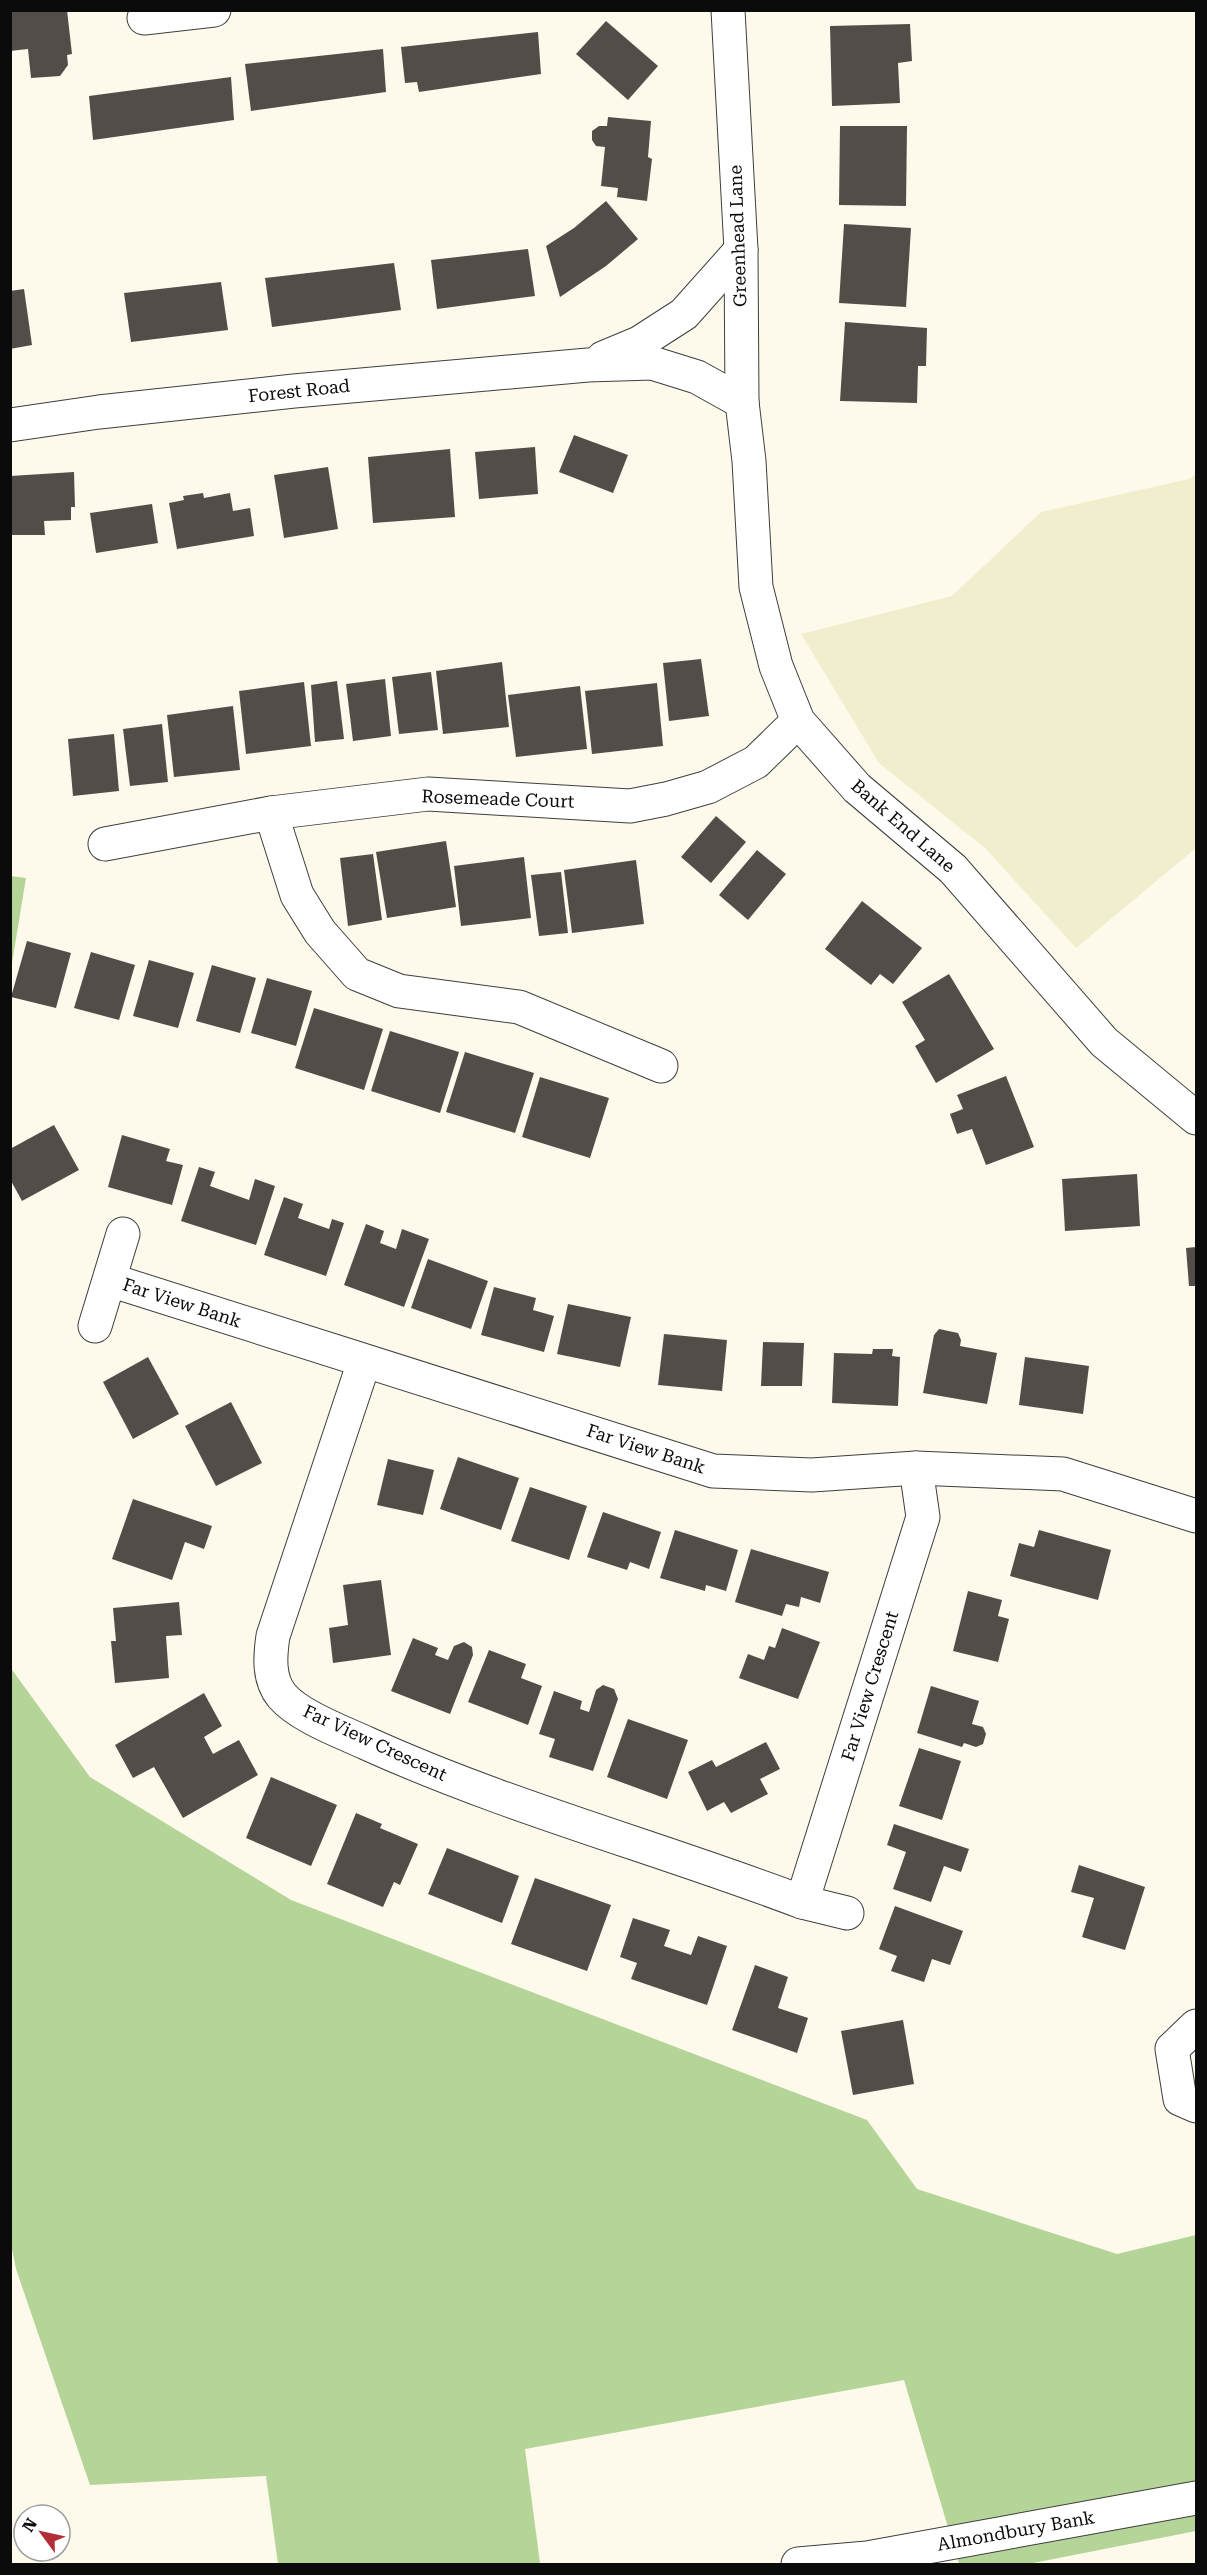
<svg xmlns="http://www.w3.org/2000/svg" width="1207" height="2575" font-family="'Roboto Serif',serif">
<style>
.farmland{fill:#f1eece}
.forest{fill:#b4d498}
.building{fill:#534d49}
.lines{fill:none;stroke-linecap:round;stroke-linejoin:round}
.minor-casing{stroke:#3e3e3e;stroke-width:35}
.minor{stroke:#fff;stroke-width:33}
.labels{text-anchor:middle;stroke-width:6;stroke-linejoin:round;paint-order:stroke}
.street-label{font-size:18px;fill:#0b0b0b;stroke:#fff}
</style>
<rect width="100%" height="100%" fill="#fefaeb"/>
<polygon class="farmland" points="1196,474 1196,848 1076,948 986,849 879,763 801,634 952,596 1041,512 1189,479"/>
<g class="forest">
<polygon points="11,876 26,878 11,969 10,876"/>
<polygon points="10,1667 90,1777 291,1900 867,2120 917,2189 1117,2254 1196,2235 1196,2531 1028,2564 959,2564 904,2380 525,2449 540,2563 278,2564 266,2476 90,2485 16,2269 11,2244"/>
</g>
<g class="building">
<polygon points="10,10 67,10 72,54 67,55 68,65 60,76 31,78 28,49 10,51"/>
<polygon points="606,21 658,66 628,100 576,54"/>
<polygon points="910,24 912,61 898,63 900,103 832,106 830,26"/>
<polygon points="538,32 541,74 419,92 417,82 405,83 401,47"/>
<polygon points="383,49 386,92 251,111 245,64"/>
<polygon points="231,77 234,120 93,140 89,96"/>
<polygon points="608,117 651,121 648,157 652,159 647,201 617,197 618,188 601,186 605,147 596,146 592,140 592,131 599,126 607,126"/>
<polygon points="840,126 907,126 906,206 839,205"/>
<polygon points="606,201 638,239 606,266 560,297 546,246 574,228"/>
<polygon points="844,224 911,228 906,307 839,303"/>
<polygon points="528,249 535,296 437,309 431,260"/>
<polygon points="394,263 401,310 272,327 265,278"/>
<polygon points="221,282 228,330 131,342 124,293"/>
<polygon points="24,289 32,345 10,349 10,291"/>
<polygon points="845,322 927,328 926,366 918,366 917,403 840,401"/>
<polygon points="574,435 628,455 613,493 559,472"/>
<polygon points="535,447 538,494 479,499 475,452"/>
<polygon points="450,449 455,517 373,523 368,457"/>
<polygon points="328,467 338,529 284,538 274,475"/>
<polygon points="74,472 75,507 71,507 71,520 44,521 45,535 10,535 10,476"/>
<polygon points="203,493 204,498 230,493 233,511 250,508 254,536 177,549 169,503 184,500 183,496"/>
<polygon points="152,504 158,543 96,553 90,513"/>
<polygon points="701,659 709,716 669,721 663,663"/>
<polygon points="502,662 509,727 443,734 436,671"/>
<polygon points="431,672 438,730 399,734 392,677"/>
<polygon points="385,679 391,736 353,741 346,684"/>
<polygon points="337,681 344,739 315,742 311,685"/>
<polygon points="304,682 311,746 246,754 239,691"/>
<polygon points="657,683 663,746 592,754 585,691"/>
<polygon points="580,686 587,749 516,757 508,695"/>
<polygon points="233,706 240,770 174,777 167,715"/>
<polygon points="162,724 168,782 130,786 123,729"/>
<polygon points="114,734 119,791 73,796 68,739"/>
<polygon points="716,816 746,842 711,883 681,857"/>
<polygon points="446,841 456,907 387,918 376,852"/>
<polygon points="757,850 786,874 748,920 719,895"/>
<polygon points="373,854 382,920 348,926 340,858"/>
<polygon points="524,857 531,918 461,926 454,866"/>
<polygon points="636,860 644,924 572,933 564,870"/>
<polygon points="561,872 568,933 539,936 531,875"/>
<polygon points="862,901 922,948 893,984 880,974 871,985 825,949"/>
<polygon points="27,941 71,953 56,1008 11,997"/>
<polygon points="91,952 135,965 119,1020 74,1008"/>
<polygon points="149,960 194,973 178,1028 133,1016"/>
<polygon points="212,965 256,978 240,1033 196,1021"/>
<polygon points="949,974 994,1049 936,1083 915,1046 925,1040 902,1002"/>
<polygon points="267,978 312,991 296,1046 251,1033"/>
<polygon points="314,1008 383,1029 364,1090 295,1068"/>
<polygon points="390,1031 459,1052 440,1113 371,1091"/>
<polygon points="465,1052 534,1073 515,1133 446,1112"/>
<polygon points="1006,1076 1034,1147 986,1165 972,1129 957,1134 950,1114 963,1109 957,1095"/>
<polygon points="540,1077 609,1098 590,1158 522,1137"/>
<polygon points="54,1125 79,1170 22,1201 10,1179 10,1149"/>
<polygon points="122,1135 170,1149 166,1161 183,1165 172,1205 108,1187"/>
<polygon points="199,1167 215,1172 210,1186 249,1200 255,1179 275,1186 256,1245 181,1221"/>
<polygon points="1137,1174 1140,1226 1065,1231 1062,1179"/>
<polygon points="284,1197 303,1204 298,1218 329,1229 332,1219 344,1223 326,1276 264,1255"/>
<polygon points="366,1224 384,1231 380,1243 396,1249 402,1229 429,1239 404,1307 344,1285"/>
<polygon points="1196,1247 1196,1286 1189,1286 1186,1248"/>
<polygon points="428,1259 488,1281 471,1329 411,1308"/>
<polygon points="494,1287 536,1298 533,1310 554,1316 544,1352 481,1335"/>
<polygon points="568,1304 631,1317 620,1367 557,1354"/>
<polygon points="939,1329 958,1333 961,1340 960,1346 997,1353 987,1404 923,1393 934,1335"/>
<polygon points="664,1334 727,1340 722,1391 658,1385"/>
<polygon points="763,1342 804,1343 802,1386 761,1386"/>
<polygon points="873,1349 893,1349 892,1356 900,1357 898,1406 832,1403 834,1353 872,1354"/>
<polygon points="148,1357 179,1414 133,1439 103,1382"/>
<polygon points="1025,1357 1089,1366 1083,1414 1019,1405"/>
<polygon points="231,1402 262,1463 216,1486 185,1426"/>
<polygon points="458,1457 519,1478 501,1530 440,1509"/>
<polygon points="388,1459 434,1470 423,1515 377,1505"/>
<polygon points="530,1487 587,1506 569,1560 511,1541"/>
<polygon points="133,1499 212,1526 204,1549 185,1542 172,1580 112,1559"/>
<polygon points="603,1512 661,1532 649,1569 630,1562 627,1570 587,1557"/>
<polygon points="675,1530 738,1550 726,1591 706,1585 705,1591 660,1578"/>
<polygon points="1039,1530 1111,1550 1098,1600 1010,1576 1019,1543 1034,1547"/>
<polygon points="751,1549 829,1572 820,1603 801,1597 799,1607 786,1604 782,1616 735,1602"/>
<polygon points="381,1580 391,1655 333,1663 329,1628 348,1625 343,1585"/>
<polygon points="968,1591 1002,1600 998,1616 1009,1619 998,1662 953,1651"/>
<polygon points="179,1602 182,1635 166,1636 169,1678 115,1683 111,1641 116,1641 113,1608"/>
<polygon points="782,1628 820,1642 798,1699 739,1678 748,1654 764,1660 769,1646 775,1648"/>
<polygon points="413,1638 438,1648 435,1655 448,1660 454,1646 464,1642 472,1647 473,1655 450,1714 391,1691"/>
<polygon points="489,1650 526,1664 521,1678 542,1686 528,1725 468,1702"/>
<polygon points="603,1685 614,1689 618,1699 593,1771 549,1757 555,1739 539,1734 554,1691 582,1701 580,1709 589,1712 596,1690"/>
<polygon points="931,1686 979,1701 972,1724 983,1727 986,1734 983,1744 976,1747 964,1743 962,1747 917,1733"/>
<polygon points="204,1693 222,1726 204,1737 213,1754 239,1740 258,1775 183,1818 154,1767 133,1778 115,1745"/>
<polygon points="628,1719 688,1740 667,1799 607,1777"/>
<polygon points="766,1742 780,1769 760,1779 768,1794 731,1813 724,1802 707,1811 688,1772 712,1760 716,1767"/>
<polygon points="919,1748 961,1761 942,1820 899,1806"/>
<polygon points="271,1777 337,1805 311,1866 246,1838"/>
<polygon points="356,1813 382,1824 380,1828 418,1844 400,1885 394,1882 383,1907 327,1884"/>
<polygon points="894,1824 969,1849 961,1872 944,1866 931,1902 893,1889 906,1852 887,1845"/>
<polygon points="447,1848 519,1876 502,1923 428,1894"/>
<polygon points="1079,1865 1145,1887 1125,1950 1082,1937 1094,1898 1071,1892"/>
<polygon points="535,1878 611,1905 587,1971 511,1944"/>
<polygon points="895,1906 963,1931 950,1965 932,1959 924,1982 891,1971 897,1956 879,1949"/>
<polygon points="633,1918 670,1930 664,1946 691,1955 698,1936 727,1946 707,2005 631,1979 637,1963 620,1957"/>
<polygon points="755,1965 788,1977 778,2008 808,2018 797,2053 732,2030"/>
<polygon points="903,2020 914,2084 853,2095 841,2031"/>
</g>
<g class="lines">
<defs>
<g id="minor">
<polyline points="728,10 741,250 742,402 749,461 756,587 776,666 798,721 857,788 953,869 1104,1042 1196,1118"/>
<polyline points="144,18 214,10"/>
<polyline points="603,358 639,343 684,314 741,250"/>
<polyline points="10,425 99,412 294,391 588,365 652,363 697,377 742,402"/>
<polyline points="271,813 297,895 320,932 357,974 399,991 519,1007 661,1066"/>
<polyline points="105,844 271,813 428,794 630,806 666,799 708,787 756,762 798,721"/>
<polyline points="110,1280 713,1471 812,1475 916,1468 1063,1474 1196,1516"/>
<polyline points="95,1326 123,1234"/>
<path d="M 364,1362 L 273,1636 C 270,1656 268,1679 282,1696 C 299,1716 342,1732 366,1743 C 507,1807 657,1847 802,1902 L 923,1517 L 916,1468"/>
<polyline points="802,1902 847,1913"/>
<polyline points="1196,2026 1172,2049 1180,2099 1196,2106"/>
<polyline points="798,2564 867,2558 1196,2498"/>
</g>
</defs>
<use href="#minor" class="minor-casing"/>
<use href="#minor" class="minor"/>
</g>
<g class="labels">
<g class="street-label">
<text transform="translate(738 236) rotate(-92)" y="6">Greenhead Lane</text>
<text transform="translate(299 391) rotate(-6)" y="6">Forest Road</text>
<text transform="translate(498 799) rotate(2)" y="6">Rosemeade Court</text>
<text transform="translate(903 826) rotate(41)" y="6">Bank End Lane</text>
<text transform="translate(182 1303) rotate(18)" y="6">Far View Bank</text>
<text transform="translate(646 1449) rotate(18)" y="6">Far View Bank</text>
<text transform="translate(870 1686) rotate(-73)" y="6">Far View Crescent</text>
<text transform="translate(375 1743) rotate(25)" y="6">Far View Crescent</text>
<text transform="translate(1016 2531) rotate(-10)" y="6">Almondbury Bank</text>
</g>
</g>
<rect width="1207" height="2575" fill="none" stroke="#0b0b0b" stroke-width="24"/>
<g transform="translate(42 2533) rotate(303)"><circle r="28" fill="#ffffff" stroke="#9d9d9d" stroke-width="1.5"/>
<path d="M0-4.5L10 22L0 15L-10 22Z" fill="#b12e36"/>
<text y="-9" font-size="16" font-weight="bold" text-anchor="middle" fill="#0b0b0b">N</text>
</g>
</svg>
